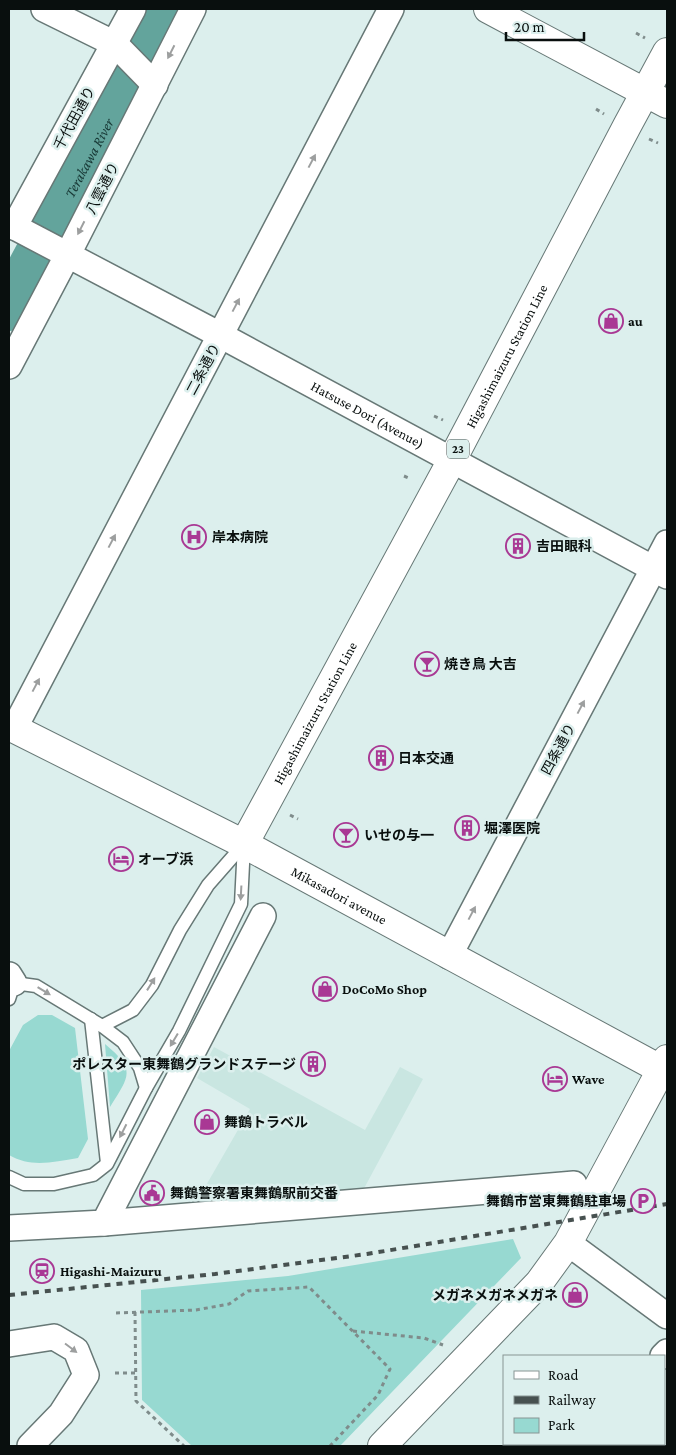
<svg xmlns="http://www.w3.org/2000/svg" width="676" height="1455" font-family="'Crimson Pro','Noto Sans JP',serif">
<style>
.built{fill:#c9e6e1}
.green{fill:#97d9d1}
.lines{fill:none;stroke-linecap:round;stroke-linejoin:round}
.river{stroke:#63a49c;stroke-width:46}
.lane-casing{stroke:#677876;stroke-width:15}
.street-casing{stroke:#677876;stroke-width:28}
.secondary-casing{stroke:#677876;stroke-width:30}
.primary-casing{stroke:#677876;stroke-width:30}
.path{stroke:#7f8c8b;stroke-width:3;stroke-dasharray:4 4;stroke-linecap:butt}
.lane{stroke:#fff;stroke-width:12}
.street{stroke:#fff;stroke-width:25}
.secondary{stroke:#fff;stroke-width:28}
.primary{stroke:#fff;stroke-width:28}
.rail{stroke:#475150;stroke-width:4;stroke-dasharray:6 6;stroke-linecap:butt}
.oneway{fill:#9d9f9f}
.labels{text-anchor:middle;stroke-width:5;stroke-linejoin:round;paint-order:stroke}
.shield{fill:#dcefed;stroke:#485251;stroke-width:1}
.shield-label{font-size:12px;font-weight:bold;fill:#090f0e}
.street-label{font-size:14px;fill:#090f0e;stroke:#dcefed}
.poi-label{font-size:14px;font-weight:bold;fill:#090f0e;stroke:#dcefed;text-anchor:start}
.water-label{font-size:15px;font-style:italic;fill:#183936;stroke:#dcefed}
</style>
<rect width="100%" height="100%" fill="#dcefed"/>
<polygon class="built" points="214,1047 365,1130 400,1067 423,1079 361,1194 193,1208 250,1109 197,1078"/>
<g class="green">
<path d="M 38,1015 L 52,1015 L 75,1028 L 88,1139 L 78,1158 C 53,1162 31,1168 9,1155 L 9,1051 L 23,1025 Z"/>
<path d="M 105,1044 C 136,1070 130,1075 110,1107 Z"/>
<polygon points="513,1239 521,1258 340,1446 192,1446 142,1400 141,1290 288,1276"/>
</g>
<g class="lines">
<path class="river" id="s1" d="M 9,308 L 169,9"/>
<defs>
<g id="lane">
<polyline points="9,999 14,983 36,986 102,1026 123,1042 140,1068 146,1088"/>
<polyline points="91,1019 107,1163"/>
<polyline points="102,1026 133,1010 152,985 180,930 208,885 244,844"/>
<polyline points="9,1177 24,1184 54,1184 93,1175 107,1164 146,1088 179,1031 241,904 244,844"/>
</g>
<g id="street">
<polyline points="44,9 115,44 155,85"/>
<path id="s2" d="M 9,224 L 220,335 L 667,576"/>
<polyline points="14,227 133,9"/>
<polyline points="9,366 67,256 193,9"/>
<polyline points="14,729 391,9"/>
<polyline points="449,956 667,543"/>
<polyline points="9,975 14,983"/>
<polyline points="104,1223 574,1184"/>
<polyline points="9,1228 104,1223 263,916"/>
<polyline points="568,1243 667,1316"/>
<polyline points="9,1344 54,1337 76,1350 86,1375 61,1414 30,1446"/>
<polyline points="663,1356 667,1352"/>
<polyline points="583,1446 586,1444"/>
</g>
<g id="secondary">
<polyline points="488,9 667,104"/>
<path id="s3" d="M 9,726 L 244,844 L 662,1070 L 667,1071"/>
<polyline points="382,1446 539,1283 568,1243 667,1059"/>
</g>
<g id="primary">
<path id="s4" d="M 244,844 L 452,460 L 627,126 L 667,52"/>
</g>
</defs>
<use href="#lane" class="lane-casing"/>
<use href="#street" class="street-casing"/>
<use href="#secondary" class="secondary-casing"/>
<use href="#primary" class="primary-casing"/>
<g class="path">
<polyline points="636,33 645,38"/>
<polyline points="596,109 604,114"/>
<polyline points="649,139 658,143"/>
<polyline points="434,416 443,420"/>
<polyline points="404,476 411,479"/>
<polyline points="290,815 298,819"/>
<polyline points="135,1312 136,1401 184,1446"/>
<polyline points="116,1313 196,1310 229,1304 248,1291 309,1287 390,1369 378,1395 330,1446"/>
<polyline points="353,1331 424,1338 443,1345"/>
<polyline points="115,1373 136,1373"/>
</g>
<use href="#lane" class="lane"/>
<use href="#street" class="street"/>
<use href="#secondary" class="secondary"/>
<use href="#primary" class="primary"/>
<polyline class="rail" points="9,1295 215,1274 367,1254 667,1204"/>
</g>
<defs><path id="oneway-solid" d="M-6-.8H1V-3.2L6.5 0L1 3.2V.8H-6Z" transform="scale(1.25)"/></defs>
<g class="oneway">
<use href="#oneway-solid" transform="translate(171 52) rotate(117)"/>
<use href="#oneway-solid" transform="translate(312 161) rotate(-62)"/>
<use href="#oneway-solid" transform="translate(81 228) rotate(117)"/>
<use href="#oneway-solid" transform="translate(236 305) rotate(-62)"/>
<use href="#oneway-solid" transform="translate(112 541) rotate(-62)"/>
<use href="#oneway-solid" transform="translate(36 685) rotate(-62)"/>
<use href="#oneway-solid" transform="translate(581 707) rotate(-62)"/>
<use href="#oneway-solid" transform="translate(241 893) rotate(93)"/>
<use href="#oneway-solid" transform="translate(472 913) rotate(-62)"/>
<use href="#oneway-solid" transform="translate(151 984) rotate(-58)"/>
<use href="#oneway-solid" transform="translate(44 991) rotate(31)"/>
<use href="#oneway-solid" transform="translate(174 1040) rotate(121)"/>
<use href="#oneway-solid" transform="translate(123 1131) rotate(117)"/>
<use href="#oneway-solid" transform="translate(71 1348) rotate(37)"/>
</g>
<defs>
<symbol id="shop-ring" viewBox="-11 -11 22 22"><circle r="9.5" fill="#dcefed" stroke="#a93894" stroke-width="1.5"/><path d="M-5-2.5h2.3a2.7 3.5 0 0 1 5.4 0H5L5.5 6h-11ZM-1.5-2.5h3a1.5 2.3 0 0 0-3 0Z" fill="#a93894"/></symbol>
<symbol id="hospital-ring" viewBox="-11 -11 22 22"><circle r="9.5" fill="#dcefed" stroke="#a93894" stroke-width="1.5"/><path d="M-5-5h3v3.5h4V-5h3V5h-3V1.5h-4V5h-3Z" fill="#a93894"/></symbol>
<symbol id="building-ring" viewBox="-11 -11 22 22"><circle r="9.5" fill="#dcefed" stroke="#a93894" stroke-width="1.5"/><path d="M-4-6H4V6H1V3H-1V6H-4ZM-2.5-4.3h1.7v1.8h-1.7ZM.8-4.3h1.7v1.8H.8ZM-2.5-1h1.7V.8h-1.7ZM.8-1h1.7V.8H.8Z" fill="#a93894"/></symbol>
<symbol id="bar-ring" viewBox="-11 -11 22 22"><circle r="9.5" fill="#dcefed" stroke="#a93894" stroke-width="1.5"/><path d="M-6-5H6L.8 .8V4.5H3.5V6h-7V4.5H-.8V.8Z" fill="#a93894"/></symbol>
<symbol id="hotel-ring" viewBox="-11 -11 22 22"><circle r="9.5" fill="#dcefed" stroke="#a93894" stroke-width="1.5"/><path d="M-6-4.5h1.5V1H6V5H4.5V3h-9V5H-6ZM-4 0a1.8 1.8 0 1 1 3.6 0ZM.5 0V-2.5h3Q6-2.5 6 0Z" fill="#a93894"/></symbol>
<symbol id="civic-ring" viewBox="-11 -11 22 22"><circle r="9.5" fill="#dcefed" stroke="#a93894" stroke-width="1.5"/><path d="M-.6-6.5H3V-4.5H.6V-3L4-1V1h2V6H-6V1h2V-1L-.6-3ZM-1.2 2.5V6h2.4V2.5Z" fill="#a93894"/></symbol>
<symbol id="parking-ring" viewBox="-11 -11 22 22"><circle r="9.5" fill="#dcefed" stroke="#a93894" stroke-width="1.5"/><path d="M-3.5-5.5H1a3.5 3.5 0 0 1 0 7H-1V5.5H-3.5ZM-1-3.4V-.6H.8a1.4 1.4 0 0 0 0-2.8Z" fill="#a93894"/></symbol>
<symbol id="station-ring" viewBox="-11 -11 22 22"><circle r="9.5" fill="#dcefed" stroke="#a93894" stroke-width="1.5"/><path d="M-3-6H3Q5-6 5-4V2Q5 4 3 4L4.5 6H3L1.5 4h-3L-3 6H-4.5L-3 4Q-5 4-5 2V-4Q-5-6-3-6ZM-3.5-4v3h7v-3ZM-3.5 1v1.5H-2V1ZM2 1v1.5H3.5V1Z" fill="#a93894"/></symbol>
</defs>
<g fill-rule="evenodd">
<use href="#shop-ring" x="597" y="307" width="28" height="28"/>
<use href="#hospital-ring" x="180" y="523" width="28" height="28"/>
<use href="#building-ring" x="504" y="532" width="28" height="28"/>
<use href="#bar-ring" x="413" y="650" width="28" height="28"/>
<use href="#building-ring" x="367" y="744" width="28" height="28"/>
<use href="#building-ring" x="453" y="814" width="28" height="28"/>
<use href="#bar-ring" x="332" y="821" width="28" height="28"/>
<use href="#hotel-ring" x="107" y="845" width="28" height="28"/>
<use href="#shop-ring" x="311" y="975" width="28" height="28"/>
<use href="#building-ring" x="299" y="1050" width="28" height="28"/>
<use href="#hotel-ring" x="541" y="1065" width="28" height="28"/>
<use href="#shop-ring" x="193" y="1108" width="28" height="28"/>
<use href="#civic-ring" x="138" y="1179" width="28" height="28"/>
<use href="#parking-ring" x="629" y="1187" width="28" height="28"/>
<use href="#station-ring" x="28" y="1257" width="28" height="28"/>
<use href="#shop-ring" x="561" y="1281" width="28" height="28"/>
</g>
<g class="labels">
<rect class="shield" x="447" y="439.5" width="22" height="19" rx="4"/>
<g class="shield-label">
<text x="458" y="453">23</text>
</g>
<g class="street-label">
<text transform="translate(74 118) rotate(-61)" y="5">千代田通り</text>
<text transform="translate(102 188) rotate(-63)" y="5">八雲通り</text>
<text dy="5" stroke="none"><textPath href="#s4" startOffset="554">Higashimaizuru Station Line</textPath></text>
<text transform="translate(203 369) rotate(-62)" y="5">二条通り</text>
<text dy="5" stroke="none"><textPath href="#s2" startOffset="406">Hatsuse Dori (Avenue)</textPath></text>
<text dy="5" stroke="none"><textPath href="#s4" startOffset="149">Higashimaizuru Station Line</textPath></text>
<text transform="translate(558 749) rotate(-62)" y="5">四条通り</text>
<text dy="5" stroke="none"><textPath href="#s3" startOffset="371">Mikasadori avenue</textPath></text>
</g>
<g class="poi-label">
<text x="628" y="326">au</text>
<text x="212" y="542">岸本病院</text>
<text x="536" y="551">吉田眼科</text>
<text x="444" y="669">焼き鳥 大吉</text>
<text x="398" y="763">日本交通</text>
<text x="484" y="833">堀澤医院</text>
<text x="364" y="840">いせの与一</text>
<text x="138" y="864">オーブ浜</text>
<text x="342" y="994">DoCoMo Shop</text>
<text x="296" y="1069" text-anchor="end">ポレスター東舞鶴グランドステージ</text>
<text x="572" y="1084">Wave</text>
<text x="224" y="1127">舞鶴トラベル</text>
<text x="170" y="1198">舞鶴警察署東舞鶴駅前交番</text>
<text x="626" y="1206" text-anchor="end">舞鶴市営東舞鶴駐車場</text>
<text x="60" y="1276">Higashi-Maizuru</text>
<text x="558" y="1300" text-anchor="end">メガネメガネメガネ</text>
</g>
<g class="water-label">
<text dy="5" stroke="none"><textPath href="#s1" startOffset="170">Terakawa River</textPath></text>
</g>
</g>
<rect width="676" height="1455" fill="none" stroke="#090f0e" stroke-width="20"/>
<rect x="503" y="1355" width="162" height="90" fill="#dcefed" stroke="#889594"/>
<rect x="514" y="1371" width="25" height="8" fill="#ffffff" stroke="#889594"/>
<text x="548" y="1380" font-size="15" fill="#090f0e">Road</text>
<rect x="514" y="1396" width="25" height="8" fill="#475150" stroke="#889594"/>
<text x="548" y="1405" font-size="15" fill="#090f0e">Railway</text>
<rect x="514" y="1418" width="25" height="15" fill="#97d9d1" stroke="#889594"/>
<text x="548" y="1430" font-size="15" fill="#090f0e">Park</text>
<path d="M506 32v8h78v-8" fill="none" stroke="#090f0e" stroke-width="2.5"/>
<text x="514" y="32" font-size="15" fill="#090f0e" stroke="#dcefed" stroke-width="4" paint-order="stroke">20 m</text>
</svg>
